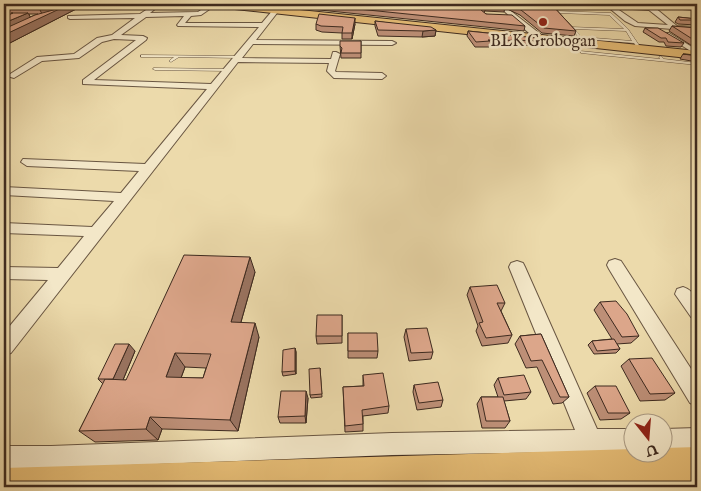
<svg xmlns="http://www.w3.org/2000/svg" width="701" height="491" font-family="'IM FELL English',serif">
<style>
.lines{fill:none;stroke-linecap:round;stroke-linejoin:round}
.lane-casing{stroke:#695642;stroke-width:1}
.street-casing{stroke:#695642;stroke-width:2}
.primary-casing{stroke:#3d2a1f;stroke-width:2}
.lane{fill:#f3e7c8;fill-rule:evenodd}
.street{fill:#f3e7c8;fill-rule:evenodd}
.primary{fill:#e6bd76;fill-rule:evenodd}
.wall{fill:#bd8f77;stroke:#3d2a1f;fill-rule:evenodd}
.shaded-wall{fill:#9a7461;stroke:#3d2a1f}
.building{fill:#dca68a;stroke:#3d2a1f;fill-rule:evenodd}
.poi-dot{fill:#8f2418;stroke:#f3e7c8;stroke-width:2}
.labels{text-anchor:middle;stroke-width:5;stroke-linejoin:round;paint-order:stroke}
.far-poi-label{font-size:16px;fill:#3d2a1f;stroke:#f3e7c8}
</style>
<rect width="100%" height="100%" fill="#ecdaab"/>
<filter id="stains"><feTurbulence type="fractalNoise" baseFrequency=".004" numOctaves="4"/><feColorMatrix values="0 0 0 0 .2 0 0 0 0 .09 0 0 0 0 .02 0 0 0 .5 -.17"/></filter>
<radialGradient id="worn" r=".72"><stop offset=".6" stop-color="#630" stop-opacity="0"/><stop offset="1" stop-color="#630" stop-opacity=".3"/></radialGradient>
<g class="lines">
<defs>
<g id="lane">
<path d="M 555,11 L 611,13 L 628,29 L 641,48 L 638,49 L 634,43 L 583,39 L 586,43 L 583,44 L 571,27 L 624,29 L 609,15 L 559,13 L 562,16 L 560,17 ZM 575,29 L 626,31 L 632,41 L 581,37 Z"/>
<polygon points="580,51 660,59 659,57 661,56 664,59 697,63 697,65 581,53"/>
<polygon points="141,55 239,56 241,57 239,58 179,57 171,62 169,61 174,57 141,57"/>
<polygon points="154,68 228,69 230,70 228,71 155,70 153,69"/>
</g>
<g id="street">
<path d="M 155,4 L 161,4 L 150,13 L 198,12 L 210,4 L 217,4 L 201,15 L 191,16 L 185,23 L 262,23 L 278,4 L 284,4 L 256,40 L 392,41 L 396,43 L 392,45 L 253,44 L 242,58 L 331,59 L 333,52 L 336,52 L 340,54 L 335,71 L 336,72 L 382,73 L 386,76 L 382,79 L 334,78 L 327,71 L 329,63 L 238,62 L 11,353 L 4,355 L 4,333 L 48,280 L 4,279 L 4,267 L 58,268 L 84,236 L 4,233 L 4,223 L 92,227 L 114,201 L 4,195 L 4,187 L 121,193 L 139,171 L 27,166 L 21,162 L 23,159 L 145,164 L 207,89 L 83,84 L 83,80 L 136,40 L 114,39 L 102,42 L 79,58 L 42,61 L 14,78 L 7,76 L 37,57 L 74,54 L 97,38 L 112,35 L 135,18 L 70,19 L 68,18 L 68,16 L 140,14 ZM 184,16 L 177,25 L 178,26 L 259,27 L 211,84 L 94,80 L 146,40 L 147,38 L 143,36 L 121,35 L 146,17 Z"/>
<polygon points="496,4 502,4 544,37 544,41 538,41"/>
<path d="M 538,4 L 642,6 L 642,4 L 697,6 L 697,10 L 654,7 L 677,26 L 697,27 L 697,31 L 635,26 L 625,21 L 608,7 L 541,6 ZM 616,8 L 649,10 L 668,25 L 638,23 Z"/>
<polygon points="665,33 669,33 697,50 697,55 665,35"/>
<polygon points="615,259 621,261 697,378 697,406 690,403 609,269 607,265 609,261"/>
<polygon points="517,261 523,263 525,267 597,429 634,429 634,451 392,455 51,468 4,468 4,446 51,446 392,433 575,430 509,267 511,263"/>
<path d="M 683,287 C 698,292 697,305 697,319 L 691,317 L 675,294 L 677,289 Z"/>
<polygon points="697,428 697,450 664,451 664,429"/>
<path d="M 657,455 C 670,461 678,475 683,487 L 657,487 L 645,467 L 649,459 Z"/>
</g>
<g id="primary">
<polygon points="211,4 241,4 697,51 697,59 216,7"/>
<polygon points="697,447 697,483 591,487 4,487 4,468 634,449 634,454 664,454 664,448"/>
</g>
</defs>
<use href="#lane" class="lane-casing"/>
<use href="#street" class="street-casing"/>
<use href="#primary" class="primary-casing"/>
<use href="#lane" class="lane"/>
<use href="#street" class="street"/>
<use href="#primary" class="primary"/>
</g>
<g class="wall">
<path d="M 9,4 L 85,4 L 78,8 L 4,46 L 4,17 L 10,14 L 7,8 L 10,6 ZM 29,14 L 38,14 L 30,17 Z"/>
<polygon points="310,4 386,4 505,7 504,12 485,11 484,12 486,14 525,26 524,31 310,9"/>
<polygon points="504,4 551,4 576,31 574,36 542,33 520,15 505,8 506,5"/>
<polygon points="678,17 697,19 697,25 678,24 675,22"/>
<polygon points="375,21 436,30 435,36 422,37 378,36 375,26"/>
<polygon points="316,24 355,24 352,39 342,39 342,33 322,32 316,30"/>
<polygon points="672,26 697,28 697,49 669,31"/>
<polygon points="645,28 684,43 681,47 666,46 664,42 659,42 643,32"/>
<polygon points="468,31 565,41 563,46 489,45 489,47 475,47 467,36"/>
<polygon points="361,41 361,58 341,58 340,46"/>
<polygon points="683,54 697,55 697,62 680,59"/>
<path d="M 255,272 L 241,322 L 259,337 L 238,431 L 162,429 L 158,440 L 95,442 L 79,431 L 103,384 L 98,379 L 135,351 L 123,380 L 126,380 ZM 185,367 L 206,368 L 203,378 L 181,378 Z"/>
<polygon points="470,287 505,303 501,311 512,335 508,343 482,346 476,331 478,326 467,295"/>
<polygon points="600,302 639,336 631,343 617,344 620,349 616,353 594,354 588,345 592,341 612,339 594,310"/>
<polygon points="342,315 342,343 317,344 316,336"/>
<polygon points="406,329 433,352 431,359 409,361 404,337"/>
<polygon points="348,333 378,351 377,358 348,358"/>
<polygon points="541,334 569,397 562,403 553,404 537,367 526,368 515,344 520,336"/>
<polygon points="295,348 296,352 296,374 283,376 282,372"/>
<polygon points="629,359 675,393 665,400 640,401 621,366"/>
<polygon points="320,368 322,397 311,398 310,395"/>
<polygon points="363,375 389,406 388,413 363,416 363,431 345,432 343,387 363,386"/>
<polygon points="498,378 531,392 526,399 504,401 510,421 505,428 482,428 477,404 481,397 498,397 494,385"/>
<polygon points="414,385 443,400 441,407 417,410 413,392"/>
<polygon points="595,386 630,413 621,419 600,420 587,393"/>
<polygon points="308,398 306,423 280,423 278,417"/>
</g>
<g class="shaded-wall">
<polygon points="52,4 85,4 78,8 4,46 4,35 43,16 39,8"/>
<polygon points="486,6 485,11 480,16 481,10"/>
<polygon points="28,13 32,20 4,33 4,23"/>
<polygon points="355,18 355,24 352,39 352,33"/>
<polygon points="436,30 435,36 422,37 423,31"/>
<polygon points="250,257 255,272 237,336 231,322"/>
<polygon points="255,323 259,337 238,431 230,420"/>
<polygon points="129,344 135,351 120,387 113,379"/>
<polygon points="295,348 296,352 296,374 295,371"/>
<polygon points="175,353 185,367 176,391 166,377"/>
<polygon points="306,391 308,398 306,423 305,416"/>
<polygon points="150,417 162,429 158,440 146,429"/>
</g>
<g class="building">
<polygon points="9,4 52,4 39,8 37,7 7,8 15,4"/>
<polygon points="61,4 70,4 4,35 4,29 35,15 57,9"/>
<polygon points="309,4 505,4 505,7 486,6 481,10 486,14 512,15 525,26"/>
<polygon points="508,4 551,4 576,31 544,28 521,10"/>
<polygon points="11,13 28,13 4,23 4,17 13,13"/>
<polygon points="319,14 355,18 352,33 342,33 343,27 321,26 316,24"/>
<polygon points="678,17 697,19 697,20 680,20"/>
<polygon points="375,21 431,27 436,30 423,31 378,30"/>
<polygon points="672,26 697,28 697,42"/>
<polygon points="645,28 658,28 684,43 668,42 666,38 661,38"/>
<polygon points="468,31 565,41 488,40 490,41 476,42"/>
<polygon points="340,41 361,41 361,53 341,53 342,48 340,46"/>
<polygon points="683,54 697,55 697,56"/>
<path d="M 184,255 L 250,257 L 231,322 L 255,323 L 230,420 L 150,417 L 146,429 L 79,431 L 105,379 L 126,380 ZM 175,353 L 211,354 L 203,378 L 166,377 Z"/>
<polygon points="497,285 505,303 497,303 512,335 486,338 479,323 483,322 470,287"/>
<polygon points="616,301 627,314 639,336 622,337 600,302"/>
<polygon points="317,315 342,315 342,336 316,336"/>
<polygon points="427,328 433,352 411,353 406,329"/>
<polygon points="348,333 377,333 378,351 348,351"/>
<polygon points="541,334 569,397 560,397 542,360 531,361 520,336"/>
<polygon points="614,339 620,349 597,351 592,341"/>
<polygon points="115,344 129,344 113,379 98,379"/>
<polygon points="295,348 295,371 282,372 283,350"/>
<polygon points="652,358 675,393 650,394 629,359"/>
<polygon points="320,368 322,394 310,395 309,369"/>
<polygon points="383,373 389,406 362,410 363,424 345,426 343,387 364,386 363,375"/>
<polygon points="524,375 531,392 504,395 498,378"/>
<polygon points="438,382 443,400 419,403 414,385"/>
<polygon points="595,386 616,386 630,413 608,413"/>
<polygon points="281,391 306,391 305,416 278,417"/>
<polygon points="481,397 503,397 510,421 486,421"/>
</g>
<circle class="poi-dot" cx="543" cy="22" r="5"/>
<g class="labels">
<g class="far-poi-label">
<text x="543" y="46">BLK Grobogan</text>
</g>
</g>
<rect width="701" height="491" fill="none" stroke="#ecdaab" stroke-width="20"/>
<rect x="5" y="5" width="691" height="481" fill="none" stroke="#3d2a1f" stroke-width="2.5"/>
<rect x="10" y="10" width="681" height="471" fill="none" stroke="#3d2a1f"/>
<g transform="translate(648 438) rotate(163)"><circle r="24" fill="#f3e7c8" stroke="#aa9b84"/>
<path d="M0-4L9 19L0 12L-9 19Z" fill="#8f2418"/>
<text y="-8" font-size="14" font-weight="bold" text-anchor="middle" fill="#3d2a1f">U</text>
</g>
<rect width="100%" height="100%" filter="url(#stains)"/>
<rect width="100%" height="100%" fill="url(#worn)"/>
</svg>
